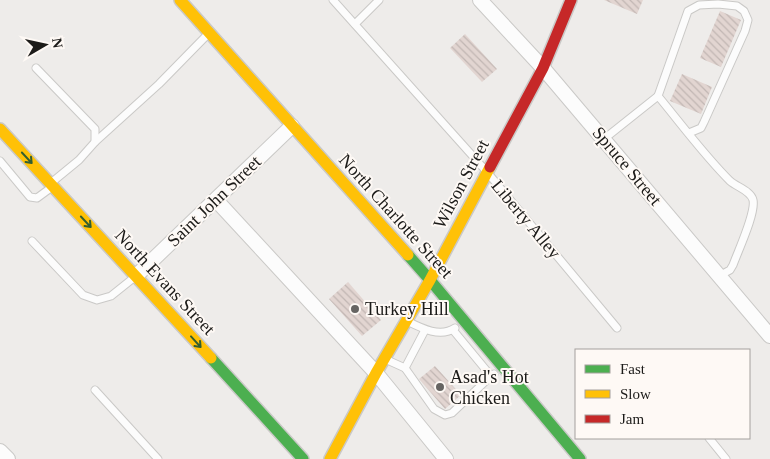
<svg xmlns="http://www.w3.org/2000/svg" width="770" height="459" font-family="Georgia,serif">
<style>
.building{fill:url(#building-back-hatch)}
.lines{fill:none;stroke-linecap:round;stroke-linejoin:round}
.lane-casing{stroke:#cac9c7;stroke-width:9}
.street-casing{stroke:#cac9c7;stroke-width:16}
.fast-casing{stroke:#cac9c7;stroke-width:14}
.slow-casing{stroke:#cac9c7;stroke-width:14}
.jam-casing{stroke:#cac9c7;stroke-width:14}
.lane{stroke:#fcfcfc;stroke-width:7}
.street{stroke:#fcfcfc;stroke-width:14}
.fast{stroke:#4caf50;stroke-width:11}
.slow{stroke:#ffc107;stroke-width:11}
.jam{stroke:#c62828;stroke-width:11}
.oneway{stroke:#325e32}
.poi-dot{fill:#666462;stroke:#fef9f5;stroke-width:2}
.labels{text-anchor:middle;stroke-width:4;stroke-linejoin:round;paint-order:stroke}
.street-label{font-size:18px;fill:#1c1b19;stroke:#fef9f5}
.poi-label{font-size:18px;fill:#1c1b19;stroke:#fef9f5;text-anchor:start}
</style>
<defs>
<pattern id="building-back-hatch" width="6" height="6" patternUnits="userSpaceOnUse" patternTransform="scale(1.25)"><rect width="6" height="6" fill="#e2d5d1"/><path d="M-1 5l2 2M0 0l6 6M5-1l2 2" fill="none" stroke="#c1b6b3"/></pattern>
</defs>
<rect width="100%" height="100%" fill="#eeecea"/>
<g class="building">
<polygon points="604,0 643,0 637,14"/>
<polygon points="720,11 741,20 721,67 700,58"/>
<polygon points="465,34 497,69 482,82 450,48"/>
<polygon points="682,74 712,87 701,114 670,101"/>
<polygon points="348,282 381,320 362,336 329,299"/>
<polygon points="435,366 461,395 445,409 419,379"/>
</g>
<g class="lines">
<defs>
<g id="lane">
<polyline points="333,0 487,172 617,328"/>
<polyline points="355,24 379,0"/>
<polyline points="36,68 95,129 95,142 79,160 51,183"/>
<polyline points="658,96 688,11 699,5 718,4 737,6 744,11 748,20 745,31 704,122 701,128 689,133"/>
<path d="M 604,139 L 658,96 C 682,125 704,155 730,181 C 737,187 751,191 753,200 C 756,213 738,251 733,265 L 730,270 L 719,276"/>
<polyline points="95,142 159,84 209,33"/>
<polyline points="0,161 30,197 37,198 52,187"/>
<polyline points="32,241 83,295 97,300 111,296 136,276"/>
<path d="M 407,321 C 421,328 440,338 455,328"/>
<polyline points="425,330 405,368 434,409 445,415 452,413 491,376"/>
<polyline points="453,330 491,376 494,374"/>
<polyline points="385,359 405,368"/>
<polyline points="95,390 158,459"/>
<polyline points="709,438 726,459"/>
</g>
<g id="street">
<polyline points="480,0 543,68 770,336"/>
<polyline points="216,200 376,373 446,459"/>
<polyline points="136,276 292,126"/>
<polyline points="0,451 8,459"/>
</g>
<g id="fast">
<polyline points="408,255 430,280 580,459"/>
<polyline points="211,358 303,459"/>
</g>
<g id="slow">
<polyline points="180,0 408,255"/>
<polyline points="0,129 211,358"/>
<polyline points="330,459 376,373 430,280 490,167"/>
</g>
<polyline id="jam" points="490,167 543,68 571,0"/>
</defs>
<use href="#lane" class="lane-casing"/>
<use href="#street" class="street-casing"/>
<use href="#fast" class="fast-casing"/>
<use href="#slow" class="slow-casing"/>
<use href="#jam" class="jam-casing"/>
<use href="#lane" class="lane"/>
<use href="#street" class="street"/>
<use href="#fast" class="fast"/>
<use href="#slow" class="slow"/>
<use href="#jam" class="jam"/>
</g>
<defs><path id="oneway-shaft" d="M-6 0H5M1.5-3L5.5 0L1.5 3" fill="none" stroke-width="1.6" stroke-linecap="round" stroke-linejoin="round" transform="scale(1.25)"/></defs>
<g class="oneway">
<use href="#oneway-shaft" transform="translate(27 158) rotate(47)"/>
<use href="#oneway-shaft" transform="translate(86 222) rotate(47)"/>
<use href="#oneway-shaft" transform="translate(196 342) rotate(48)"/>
</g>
<g class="poi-dot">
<circle cx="355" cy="309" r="5"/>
<circle cx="440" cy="387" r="5"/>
</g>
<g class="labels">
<g class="street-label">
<text transform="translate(627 166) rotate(50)" y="6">Spruce Street</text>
<text transform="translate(461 184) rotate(-62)" y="6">Wilson Street</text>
<text transform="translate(214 201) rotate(-44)" y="6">Saint John Street</text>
<text transform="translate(396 216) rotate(48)" y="6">North Charlotte Street</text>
<text transform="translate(526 219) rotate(50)" y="6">Liberty Alley</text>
<text transform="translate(165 282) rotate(47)" y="6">North Evans Street</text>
</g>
<g class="poi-label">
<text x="365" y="315">Turkey Hill</text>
<text x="450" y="383">Asad's Hot<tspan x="450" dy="21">Chicken</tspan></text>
</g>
</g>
<rect x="575" y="349" width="175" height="90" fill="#fef9f5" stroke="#a4a09d"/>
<rect x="585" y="365" width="25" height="8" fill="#4caf50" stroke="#a4a09d"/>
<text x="620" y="374" font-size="15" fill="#1c1b19">Fast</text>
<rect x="585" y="390" width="25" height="8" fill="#ffc107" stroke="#a4a09d"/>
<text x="620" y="399" font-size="15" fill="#1c1b19">Slow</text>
<rect x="585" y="415" width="25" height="8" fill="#c62828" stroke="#a4a09d"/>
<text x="620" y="424" font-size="15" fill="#1c1b19">Jam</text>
<g transform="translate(45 45) rotate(81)" stroke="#fef9f5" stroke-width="4" paint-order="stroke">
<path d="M0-4L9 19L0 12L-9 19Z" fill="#1c1b19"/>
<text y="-8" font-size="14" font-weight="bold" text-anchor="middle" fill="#1c1b19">N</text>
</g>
</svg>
